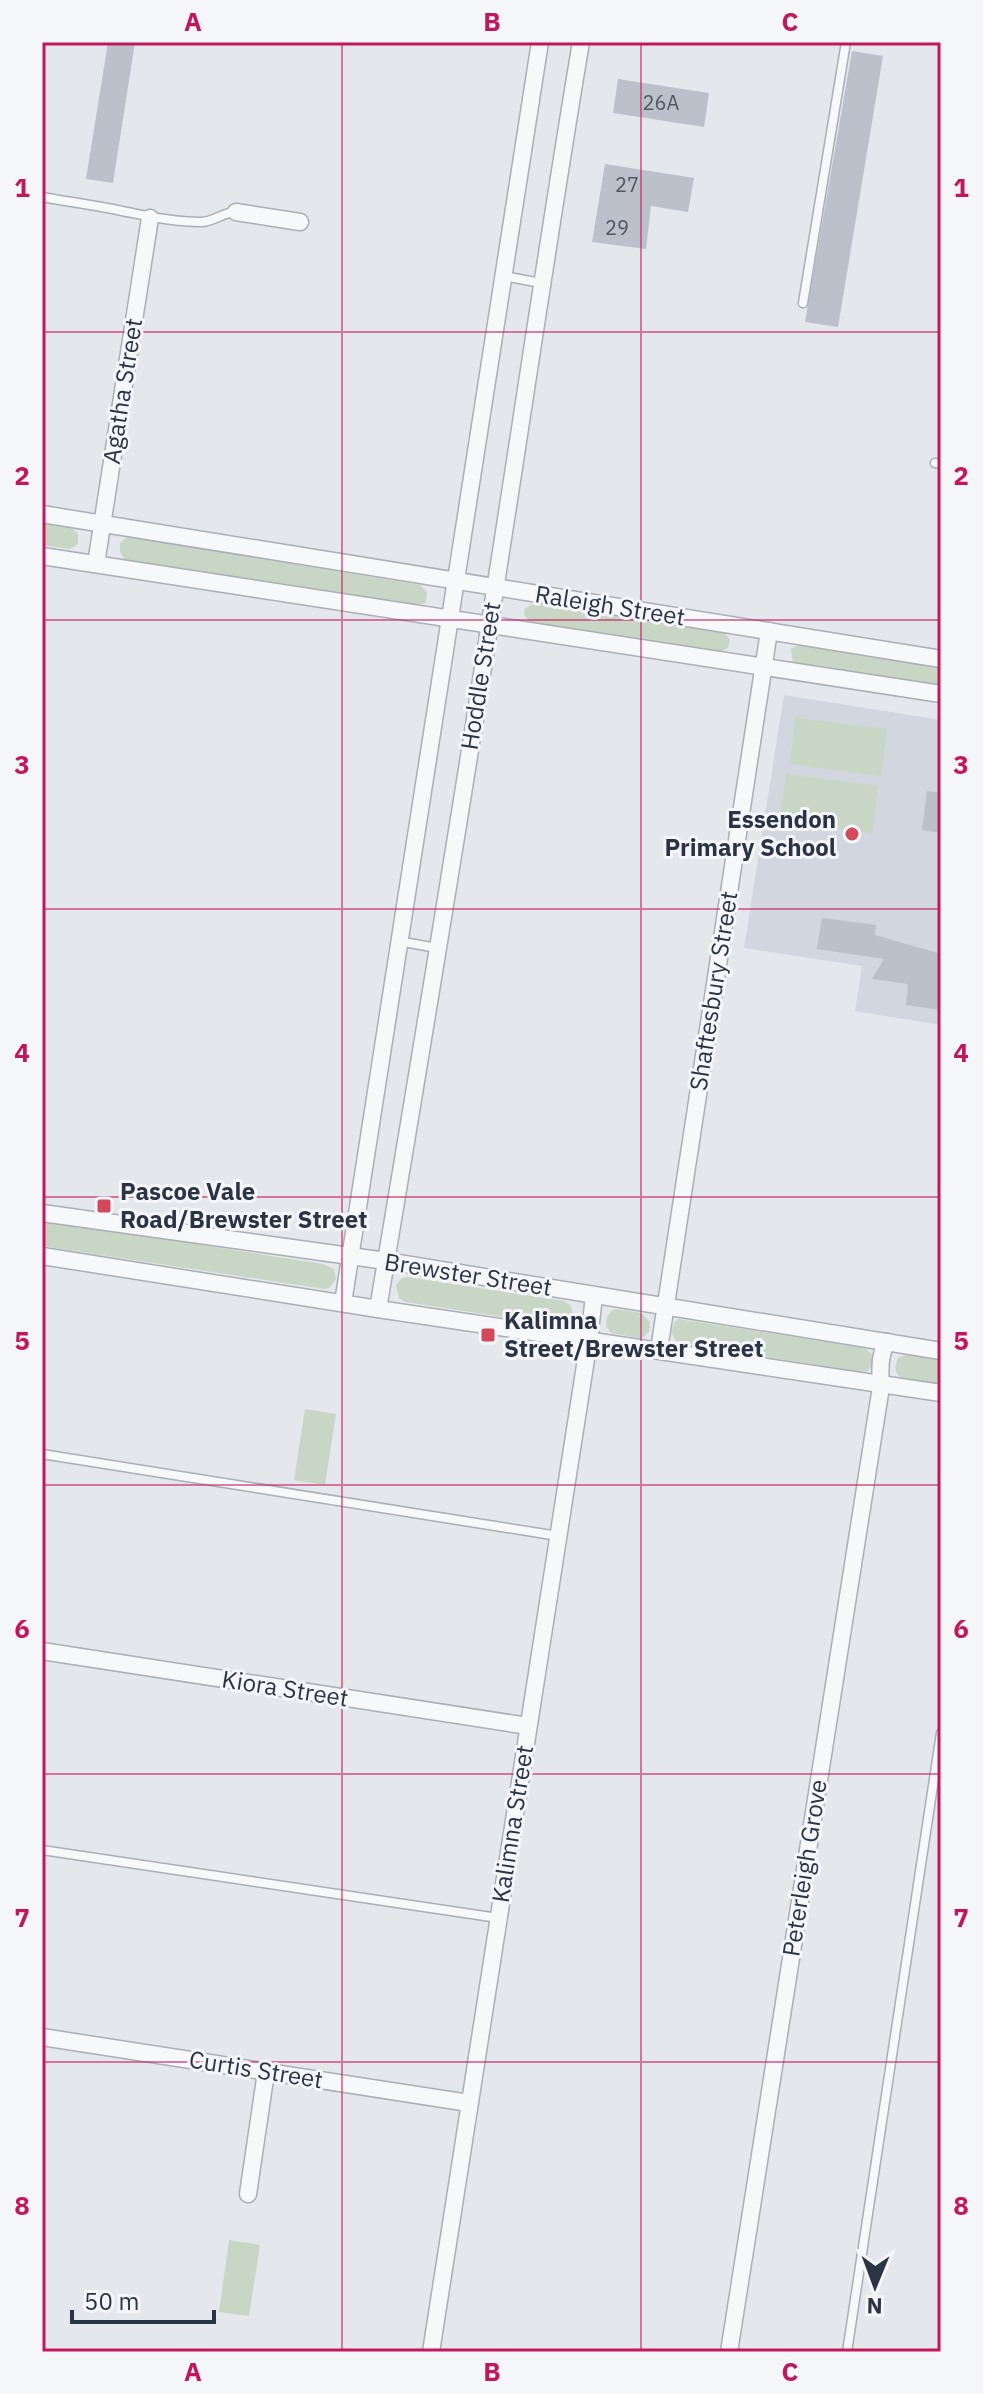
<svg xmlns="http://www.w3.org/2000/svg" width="983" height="2394" font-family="'IBM Plex Sans',sans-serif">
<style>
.built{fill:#d2d6de}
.green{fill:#c9d6c5}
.building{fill:#bbc0ca}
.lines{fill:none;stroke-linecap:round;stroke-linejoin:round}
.lane-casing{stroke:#a9aeb7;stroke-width:11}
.street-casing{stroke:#a9aeb7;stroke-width:19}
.lane{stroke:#f7f8fa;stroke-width:8}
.street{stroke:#f7f8fa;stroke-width:16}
.grid{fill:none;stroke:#c2185b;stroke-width:2;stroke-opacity:0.55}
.poi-dot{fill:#d1495b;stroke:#f4f6f9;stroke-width:3}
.labels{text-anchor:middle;stroke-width:6;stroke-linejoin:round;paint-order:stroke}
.number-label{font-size:20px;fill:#4f5766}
.street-label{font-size:24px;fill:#2b3445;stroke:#f4f6f9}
.poi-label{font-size:24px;font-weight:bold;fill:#2b3445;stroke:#f4f6f9;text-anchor:start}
.neatline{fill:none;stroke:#c2185b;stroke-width:3}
.grid-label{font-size:26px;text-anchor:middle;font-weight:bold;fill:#c2185b}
</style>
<rect width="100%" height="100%" fill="#e4e7ec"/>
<polygon class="built" points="784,695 941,720 941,1025 855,1011 862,966 744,948"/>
<g class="green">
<polygon points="42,523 71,527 78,534 78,544 70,549 42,545"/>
<polygon points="128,536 420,585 427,592 426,603 416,605 126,562 120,552 120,543"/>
<polygon points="537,603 724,632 730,640 728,648 716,654 532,625 524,615 525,608"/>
<polygon points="801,644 941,666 941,687 793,665 791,649"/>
<polygon points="795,718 887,729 881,776 790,764"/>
<polygon points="786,774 878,786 872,833 780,821"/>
<polygon points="42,1220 323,1264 334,1269 336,1279 329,1288 324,1289 42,1246"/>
<polygon points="408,1277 564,1301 571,1306 573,1315 569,1323 557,1325 405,1302 399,1298 396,1285 402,1278"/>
<polygon points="617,1309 641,1313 650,1322 649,1332 642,1338 638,1338 611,1333 606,1326 607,1317 612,1310"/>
<path d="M 678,1319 L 865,1348 L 873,1355 L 873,1364 L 868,1371 L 860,1372 L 679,1343 C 670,1338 670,1325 678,1319 Z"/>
<path d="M 906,1355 L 941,1360 L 941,1385 C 928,1383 890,1384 896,1364 C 898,1356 900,1357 906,1355 Z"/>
<polygon points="305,1409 336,1414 325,1485 294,1480"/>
<polygon points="229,2240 260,2245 249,2316 219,2312"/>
</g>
<g class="building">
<polygon points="108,42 135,42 113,183 86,179"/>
<polygon points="852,51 883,56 838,327 805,322"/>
<polygon points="618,79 709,93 704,127 613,113"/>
<polygon points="605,164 694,178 688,212 651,206 646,249 592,242"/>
<polygon points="927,791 941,793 941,833 922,830"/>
<polygon points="822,918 876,925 875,935 941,954 941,1010 906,1005 908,984 872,979 884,959 817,949"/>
</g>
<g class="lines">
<defs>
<g id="lane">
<path d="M 42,197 C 69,202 95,205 122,211 C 148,216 173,222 201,222 C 214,222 223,212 236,212"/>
<polyline points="503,276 541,283"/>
<polyline points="803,303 846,42"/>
<polyline points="935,463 941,464"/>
<polyline points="398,941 437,948"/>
<polyline points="42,1454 558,1536"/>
<polyline points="42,1850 498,1918"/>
<polyline points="847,2352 941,1733"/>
</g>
<g id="street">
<polyline points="236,212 300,222"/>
<polyline points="42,514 941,659"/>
<polyline points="42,556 941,694"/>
<polyline points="96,564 150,218"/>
<polyline points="42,1213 386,1261 941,1351"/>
<polyline points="42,1256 378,1309 941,1393"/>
<polyline points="343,1303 540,42"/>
<path d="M 378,1309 C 419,1065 460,821 497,577 C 525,399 551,220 581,42"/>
<polyline points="659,1350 769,631"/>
<polyline points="42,1651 528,1726"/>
<polyline points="42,2037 469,2103"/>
<polyline points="248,2194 266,2072"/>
<polyline points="431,2352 589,1340 594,1296"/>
<path d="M 729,2352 L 880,1393 C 882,1375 877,1359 887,1342"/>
</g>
</defs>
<use href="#lane" class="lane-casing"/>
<use href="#street" class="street-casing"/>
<use href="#lane" class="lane"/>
<use href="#street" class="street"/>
</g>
<path class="grid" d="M 342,42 L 342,2352M 641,42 L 641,2352M 42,332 L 941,332M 42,620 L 941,620M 42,909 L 941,909M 42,1197 L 941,1197M 42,1485 L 941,1485M 42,1774 L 941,1774M 42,2062 L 941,2062"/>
<g class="poi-dot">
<circle cx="852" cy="834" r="8"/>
<rect x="96" y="1198" width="16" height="16" rx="4"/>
<rect x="480" y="1327" width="16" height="16" rx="4"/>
</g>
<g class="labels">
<g class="number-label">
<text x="661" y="110">26A</text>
<text x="627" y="192">27</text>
<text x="617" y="235">29</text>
</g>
<g class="street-label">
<text transform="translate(123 391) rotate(-81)" y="8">Agatha Street</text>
<text transform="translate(610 606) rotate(9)" y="8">Raleigh Street</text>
<text transform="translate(481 676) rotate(-81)" y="8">Hoddle Street</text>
<text transform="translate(714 991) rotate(-81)" y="8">Shaftesbury Street</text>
<text transform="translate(468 1275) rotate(9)" y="8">Brewster Street</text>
<text transform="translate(285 1689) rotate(9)" y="8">Kiora Street</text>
<text transform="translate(513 1824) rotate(-81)" y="8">Kalimna Street</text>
<text transform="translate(805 1868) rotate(-81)" y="8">Peterleigh Grove</text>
<text transform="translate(256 2070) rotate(9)" y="8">Curtis Street</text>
</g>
<g class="poi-label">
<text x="836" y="828" text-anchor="end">Essendon<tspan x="836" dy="28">Primary School</tspan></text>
<text x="120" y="1200">Pascoe Vale<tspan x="120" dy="28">Road/Brewster Street</tspan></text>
<text x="504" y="1329">Kalimna<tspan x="504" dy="28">Street/Brewster Street</tspan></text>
</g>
</g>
<rect width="983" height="2394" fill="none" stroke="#f4f6f9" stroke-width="88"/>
<g transform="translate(875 2286) rotate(181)" stroke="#f4f6f9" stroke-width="6" paint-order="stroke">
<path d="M0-6L14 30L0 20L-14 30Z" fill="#2b3445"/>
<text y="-12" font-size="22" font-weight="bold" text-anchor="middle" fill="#2b3445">N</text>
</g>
<path d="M72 2310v12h142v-12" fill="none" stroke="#2b3445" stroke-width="4"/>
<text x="84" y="2310" font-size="24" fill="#2b3445" stroke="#f4f6f9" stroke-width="6" paint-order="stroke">50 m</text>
<rect x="44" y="44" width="895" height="2306" class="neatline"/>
<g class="grid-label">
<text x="193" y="31">A</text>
<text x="492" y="31">B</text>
<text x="790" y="31">C</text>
<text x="22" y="197">1</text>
<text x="961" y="197">1</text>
<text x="22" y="485">2</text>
<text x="961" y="485">2</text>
<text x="22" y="774">3</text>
<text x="961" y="774">3</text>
<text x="22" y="1062">4</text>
<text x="961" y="1062">4</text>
<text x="22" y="1350">5</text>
<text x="961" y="1350">5</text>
<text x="22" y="1638">6</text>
<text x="961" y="1638">6</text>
<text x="22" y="1927">7</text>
<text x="961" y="1927">7</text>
<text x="22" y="2215">8</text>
<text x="961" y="2215">8</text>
<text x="193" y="2381">A</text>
<text x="492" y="2381">B</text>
<text x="790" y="2381">C</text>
</g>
</svg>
